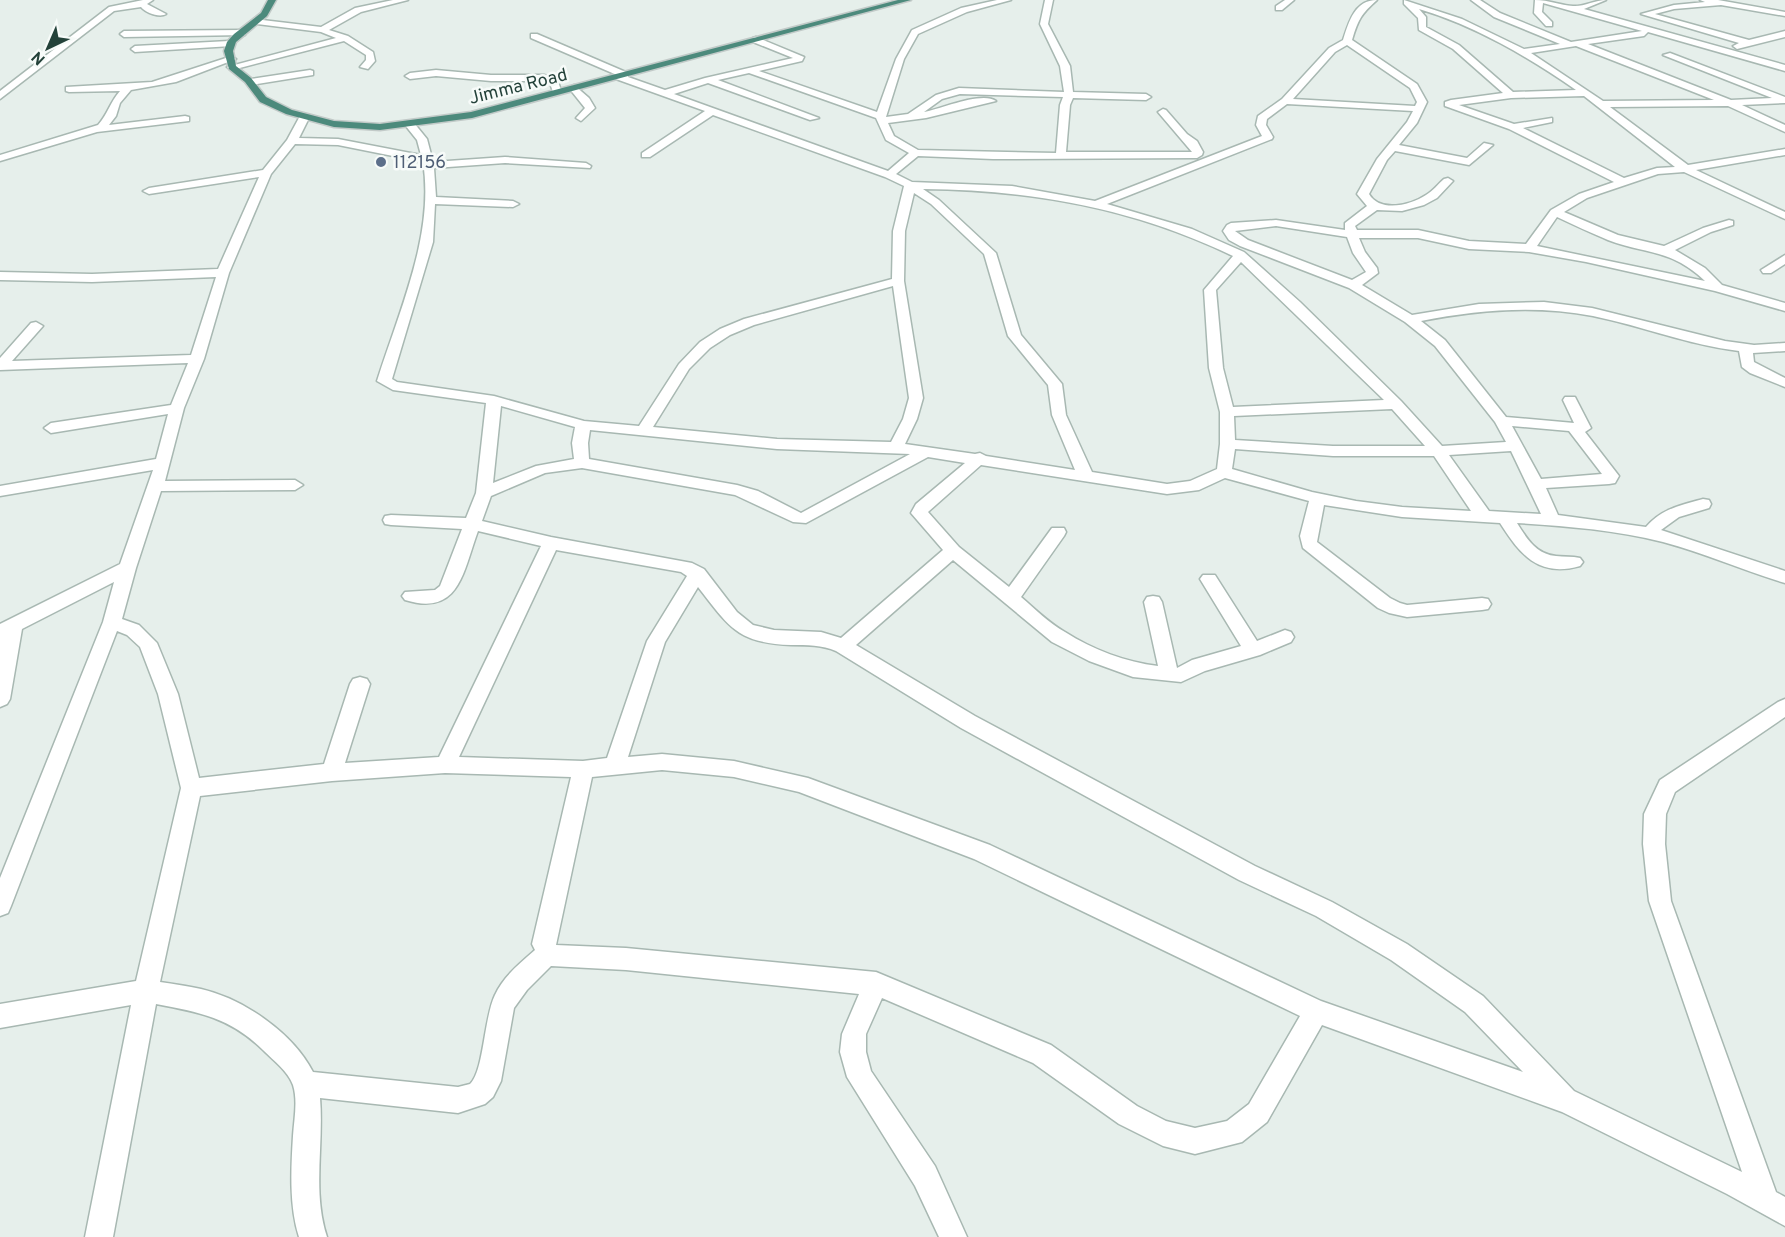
<svg xmlns="http://www.w3.org/2000/svg" width="1785" height="1237" font-family="Overpass,sans-serif">
<style>
.lines{fill:none;stroke-linecap:round;stroke-linejoin:round}
.minor-casing{stroke:#a8b8b2;stroke-width:3}
.trunk-casing{stroke:#c2cac8;stroke-width:3}
.minor{fill:#fff;fill-rule:evenodd}
.trunk{fill:#4c8a7c;fill-rule:evenodd}
.service-dot{fill:#5c6f8a;stroke:#f7fbf9;stroke-width:2}
.labels{text-anchor:middle;stroke-width:5;stroke-linejoin:round;paint-order:stroke}
.far-street-label{font-size:18px;fill:#24423a;stroke:#f7fbf9}
.far-service-label{font-size:18px;fill:#4e5e75;stroke:#f7fbf9;text-anchor:start}
</style>
<rect width="100%" height="100%" fill="#e6efeb"/>
<g class="lines">
<defs>
<g id="minor">
<path d="M 143,0 L 153,0 L 147,4 L 166,14 C 160,18 146,13 141,7 L 114,11 L 0,99 L 0,91 L 109,7 Z"/>
<polygon points="393,0 408,0 361,12 329,30 348,36 373,52 375,61 368,69 360,67 366,60 366,55 344,41 232,70 227,67 336,38 321,32 257,24 254,23 254,19 321,27 355,8"/>
<path d="M 997,0 L 1011,0 L 967,12 L 918,34 L 904,59 L 886,117 L 908,114 L 936,95 L 959,88 L 1064,92 L 1060,66 L 1040,24 L 1045,0 L 1053,0 L 1048,24 L 1070,66 L 1073,92 L 1146,94 L 1151,97 L 1146,100 L 1073,98 L 1070,105 L 1066,152 L 1192,152 L 1158,112 L 1163,109 L 1166,110 L 1187,134 L 1197,141 L 1203,152 L 1202,155 L 1197,158 L 993,159 L 918,156 L 896,174 L 912,182 L 1012,186 L 1095,201 L 1262,136 L 1256,125 L 1258,116 L 1282,99 L 1329,48 L 1343,40 C 1349,21 1355,0 1377,0 C 1361,14 1358,20 1352,40 L 1417,84 L 1427,102 L 1417,123 L 1399,145 L 1467,158 L 1484,143 L 1493,145 L 1469,165 L 1395,151 L 1387,160 L 1369,194 C 1380,213 1411,205 1426,195 C 1433,191 1438,184 1444,179 L 1448,178 L 1453,181 L 1437,198 L 1424,205 L 1402,211 L 1377,210 L 1355,226 L 1357,230 L 1418,230 L 1469,241 L 1526,244 L 1551,210 L 1579,194 L 1614,182 L 1509,129 L 1445,106 L 1445,102 L 1451,100 L 1503,93 L 1453,49 L 1419,30 L 1418,18 L 1404,4 L 1404,0 L 1462,19 L 1524,49 L 1560,44 L 1494,17 L 1471,0 L 1480,0 L 1500,13 L 1571,42 L 1642,31 L 1543,3 L 1542,12 L 1552,22 L 1552,26 L 1546,26 L 1534,13 L 1535,0 C 1549,0 1560,5 1573,6 C 1583,7 1595,0 1606,0 L 1584,9 L 1785,65 L 1785,71 L 1648,32 L 1644,36 L 1588,44 L 1731,100 L 1772,98 L 1663,55 L 1670,53 L 1785,97 L 1785,103 L 1742,105 L 1785,125 L 1785,132 L 1728,106 L 1610,107 L 1688,165 L 1785,149 L 1785,155 L 1696,170 L 1785,212 L 1785,219 L 1684,172 L 1658,174 L 1587,198 L 1564,212 L 1618,235 L 1664,246 L 1703,228 L 1729,220 L 1733,221 L 1733,225 L 1711,232 L 1675,250 L 1705,268 L 1722,285 L 1785,303 L 1785,311 L 1715,291 L 1586,262 L 1529,252 L 1469,249 L 1418,238 L 1359,238 L 1365,252 L 1377,268 L 1378,273 L 1362,285 L 1412,315 L 1479,304 L 1544,302 L 1592,308 L 1725,341 L 1754,345 L 1785,343 L 1785,351 L 1753,353 L 1754,362 L 1785,378 L 1785,387 L 1750,373 L 1742,367 L 1739,351 C 1689,345 1642,326 1593,316 C 1535,305 1478,310 1421,321 L 1445,340 L 1506,417 L 1574,423 L 1563,400 L 1565,397 L 1575,397 L 1591,428 L 1585,432 L 1619,476 L 1615,483 L 1609,484 L 1546,488 L 1558,515 L 1646,527 C 1661,509 1681,505 1703,499 L 1709,500 L 1711,504 L 1709,508 L 1679,517 L 1661,530 L 1785,571 L 1785,583 C 1744,571 1705,553 1663,542 C 1615,530 1566,526 1517,523 C 1527,539 1536,554 1556,556 C 1564,557 1572,556 1580,558 L 1583,562 L 1580,566 C 1538,578 1520,554 1500,523 L 1402,517 L 1324,505 L 1317,542 L 1390,598 L 1400,603 L 1407,605 L 1482,598 L 1488,599 L 1491,604 L 1488,609 L 1482,610 L 1407,617 L 1389,613 L 1378,608 L 1303,548 L 1300,536 L 1309,501 L 1225,478 L 1199,490 L 1167,494 L 981,465 L 928,512 L 959,547 L 1009,587 L 1052,528 L 1064,528 L 1066,532 L 1064,536 L 1021,597 C 1035,609 1049,623 1065,632 C 1093,650 1126,662 1158,666 L 1144,602 L 1147,597 L 1153,596 L 1159,597 L 1162,602 L 1177,668 L 1192,660 L 1241,646 L 1200,579 L 1203,575 L 1215,575 L 1257,641 L 1285,630 L 1291,632 L 1294,637 L 1291,642 L 1260,655 L 1205,671 L 1181,682 L 1133,677 L 1089,661 L 1052,642 L 953,560 L 856,645 L 975,716 L 1255,866 L 1332,902 L 1407,944 L 1483,996 L 1574,1091 L 1742,1172 L 1649,901 L 1643,844 L 1644,814 L 1660,780 L 1778,702 L 1785,699 L 1785,717 L 1675,792 L 1666,814 L 1665,844 L 1671,901 L 1776,1192 L 1785,1197 L 1785,1226 L 1727,1194 L 1562,1112 L 1322,1025 L 1267,1122 L 1242,1142 L 1195,1154 L 1163,1146 L 1119,1124 L 1033,1063 L 882,998 L 866,1034 L 866,1052 L 871,1071 L 935,1166 L 967,1237 L 939,1237 L 915,1186 L 847,1077 L 840,1052 L 842,1034 L 859,994 L 626,970 L 551,966 L 527,990 L 514,1008 L 501,1081 L 493,1097 L 485,1104 L 458,1113 L 320,1098 C 324,1144 312,1192 327,1237 L 299,1237 C 289,1206 291,1168 293,1136 C 294,1120 298,1101 293,1085 C 288,1071 274,1061 263,1050 C 231,1018 199,1012 156,1004 L 113,1237 L 85,1237 L 131,1005 L 0,1028 L 0,1004 L 136,981 L 181,788 L 158,694 L 140,647 L 127,635 L 117,631 L 11,906 L 8,913 L 0,916 L 0,878 L 103,622 L 114,582 L 22,629 L 10,699 L 7,704 L 0,707 L 0,624 L 120,564 L 153,470 L 0,496 L 0,486 L 156,459 L 168,414 L 51,433 L 44,428 L 51,423 L 171,405 L 188,363 L 0,370 L 0,358 L 31,323 L 36,322 L 43,326 L 12,361 L 191,355 L 216,277 L 92,282 L 0,280 L 0,272 L 92,274 L 218,269 L 259,177 L 149,194 L 143,191 L 149,188 L 263,170 L 287,140 L 300,116 L 304,115 L 309,118 L 299,138 L 338,139 L 421,155 L 417,140 L 405,125 L 414,123 L 427,139 L 433,162 L 505,157 L 586,163 L 591,166 L 590,168 L 505,163 L 434,168 L 436,197 L 513,201 L 519,204 L 513,207 L 435,204 L 433,242 L 392,379 L 397,382 L 494,396 L 584,421 L 639,426 L 679,364 L 700,342 L 720,329 L 744,319 L 892,279 L 893,231 L 904,186 L 885,177 L 713,115 L 650,157 L 642,157 L 642,153 L 705,111 L 616,79 L 617,75 L 531,38 L 531,34 L 537,34 L 628,73 L 628,77 L 665,90 L 705,78 L 793,58 L 753,42 L 753,38 L 756,37 L 804,57 L 802,61 L 759,71 L 877,112 L 896,59 L 912,30 L 961,8 ZM 1419,9 C 1476,26 1528,57 1576,90 L 1513,92 L 1459,45 L 1426,27 L 1426,17 ZM 1347,45 L 1410,88 L 1417,102 L 1415,106 L 1293,99 L 1335,52 ZM 1576,46 L 1714,100 L 1603,101 L 1531,53 ZM 749,73 L 876,118 L 886,140 L 909,153 L 888,171 L 674,94 L 708,83 L 810,120 L 819,118 L 718,80 ZM 960,94 L 1063,97 L 1060,105 L 1056,153 L 918,150 L 894,136 L 888,123 L 926,118 L 996,101 C 982,91 941,109 924,112 L 942,99 ZM 1584,96 L 1675,167 L 1657,168 L 1624,178 L 1523,128 L 1552,122 L 1552,118 L 1514,124 L 1459,105 L 1511,98 ZM 1287,104 L 1413,111 L 1407,122 L 1377,159 L 1357,194 L 1367,206 L 1345,223 L 1345,230 L 1276,220 L 1231,223 L 1227,225 L 1223,231 L 1229,240 L 1240,246 L 1349,288 L 1405,322 L 1435,346 L 1495,422 L 1506,442 L 1442,446 L 1401,401 L 1300,302 L 1244,252 L 1192,229 L 1107,204 L 1272,139 L 1273,137 L 1266,125 L 1267,119 ZM 295,144 L 338,145 L 423,162 C 435,234 398,314 377,381 L 393,390 L 486,403 L 476,493 L 466,518 L 391,515 L 385,516 L 383,520 L 385,524 L 391,525 L 462,529 L 440,586 L 435,590 L 405,592 L 402,596 L 405,600 C 460,617 463,571 478,531 L 541,546 L 439,757 L 345,763 L 370,684 L 367,679 L 360,677 L 353,679 L 350,684 L 324,764 L 199,778 L 178,694 L 157,643 L 139,625 L 122,619 L 136,568 L 161,491 L 295,490 L 303,485 L 295,480 L 165,481 L 184,408 L 204,359 L 229,273 L 271,174 ZM 923,189 C 1033,190 1133,208 1233,256 L 1204,290 L 1209,368 L 1220,412 L 1220,444 L 1217,469 L 1190,481 L 1167,484 L 1092,472 L 1066,415 L 1062,384 L 1021,335 L 996,253 L 939,200 ZM 914,193 L 931,204 L 984,254 L 1008,336 L 1048,385 L 1052,415 L 1075,470 L 986,456 L 980,453 L 975,454 L 905,444 L 917,419 L 923,398 L 904,281 L 905,231 ZM 1557,217 C 1574,225 1591,233 1608,240 C 1647,255 1670,248 1705,281 L 1537,246 ZM 1276,226 L 1347,237 L 1353,253 L 1366,272 L 1352,280 L 1248,240 L 1235,231 ZM 1241,262 L 1384,400 L 1233,407 L 1223,368 L 1216,290 ZM 893,286 L 909,398 L 903,419 L 891,442 L 777,439 L 653,427 L 689,369 L 710,348 L 730,335 L 754,325 ZM 501,406 L 575,427 L 572,443 L 574,459 L 536,466 L 493,483 ZM 1392,409 L 1425,446 L 1333,446 L 1235,440 L 1234,416 ZM 1512,426 L 1569,431 L 1602,474 L 1541,479 ZM 590,430 L 777,449 L 910,454 L 801,513 L 758,491 L 737,485 L 589,459 L 588,443 ZM 1235,449 L 1333,456 L 1434,456 L 1471,511 L 1402,507 L 1356,501 L 1312,492 L 1232,469 ZM 1511,451 L 1541,514 L 1489,511 L 1449,455 ZM 928,457 L 965,463 L 916,504 L 911,513 L 943,550 L 841,638 L 821,632 L 774,630 L 753,625 L 737,612 L 704,569 L 692,563 L 551,537 L 482,521 L 491,496 L 545,473 L 582,468 L 735,495 L 793,522 L 806,523 ZM 556,550 L 681,572 L 687,576 L 647,641 L 607,758 L 583,761 L 459,757 ZM 698,587 C 729,626 736,643 791,645 C 807,645 822,645 836,651 L 961,728 L 1239,880 L 1316,916 L 1391,960 L 1465,1012 L 1523,1072 L 1321,1001 L 990,845 L 808,778 L 734,761 L 662,754 L 628,757 L 665,642 ZM 662,770 L 734,777 L 799,792 L 974,859 L 1300,1016 L 1249,1104 L 1227,1121 L 1195,1128 L 1166,1121 L 1137,1106 L 1051,1045 L 876,972 L 626,948 L 556,945 L 592,777 ZM 445,773 L 571,777 L 532,944 L 535,950 C 520,963 503,977 495,995 C 484,1017 484,1071 470,1084 L 458,1087 L 313,1072 C 293,1033 244,999 201,989 C 188,986 174,984 160,982 L 200,796 L 332,781 Z"/>
<polygon points="1285,0 1294,0 1282,10 1276,10 1276,6"/>
<polygon points="1700,0 1718,0 1785,12 1785,16 1721,5 1674,9 1655,14 1749,40 1785,31 1785,37 1737,49 1733,46 1739,43 1641,14 1674,5 1705,2"/>
<polygon points="242,30 245,31 245,35 124,37 120,34 124,31"/>
<polygon points="229,41 233,44 232,46 135,52 131,49 135,46"/>
<path d="M 229,57 L 236,59 L 176,82 L 131,90 L 120,103 L 116,116 L 109,125 L 185,116 L 189,117 L 189,121 L 97,132 L 0,161 L 0,155 L 98,125 C 108,114 110,102 120,91 L 69,92 L 66,91 L 66,87 L 152,82 Z"/>
<polygon points="310,70 313,71 313,75 251,85 246,82 251,79"/>
<polygon points="436,70 491,75 544,75 557,79 562,93 554,95 550,83 543,81 491,81 436,76 410,79 405,76 410,73"/>
<polygon points="574,85 589,98 595,108 581,121 576,118 585,108 569,88"/>
<polygon points="1785,255 1785,264 1771,273 1763,273 1761,270"/>
</g>
<polygon id="trunk" points="268,0 276,0 267,16 236,42 233,51 236,66 251,78 266,97 292,110 334,121 380,124 471,112 898,0 911,0 472,118 380,130 334,127 286,114 260,102 245,82 229,69 224,51 227,42 234,34 261,13"/>
</defs>
<use href="#minor" class="minor-casing"/>
<use href="#trunk" class="trunk-casing"/>
<use href="#minor" class="minor"/>
<use href="#trunk" class="trunk"/>
</g>
<circle class="service-dot" cx="381" cy="162" r="6"/>
<g class="labels">
<g class="far-street-label">
<text transform="translate(518 86) rotate(-14)" y="6">Jimma Road</text>
</g>
<g class="far-service-label">
<text x="393" y="168">112156</text>
</g>
</g>
<g transform="translate(48 48) rotate(224)" stroke="#f7fbf9" stroke-width="4.5" paint-order="stroke">
<path d="M0-4.5L10 22L0 15L-10 22Z" fill="#24423a"/>
<text y="-9" font-size="16" font-weight="bold" text-anchor="middle" fill="#24423a">N</text>
</g>
</svg>
